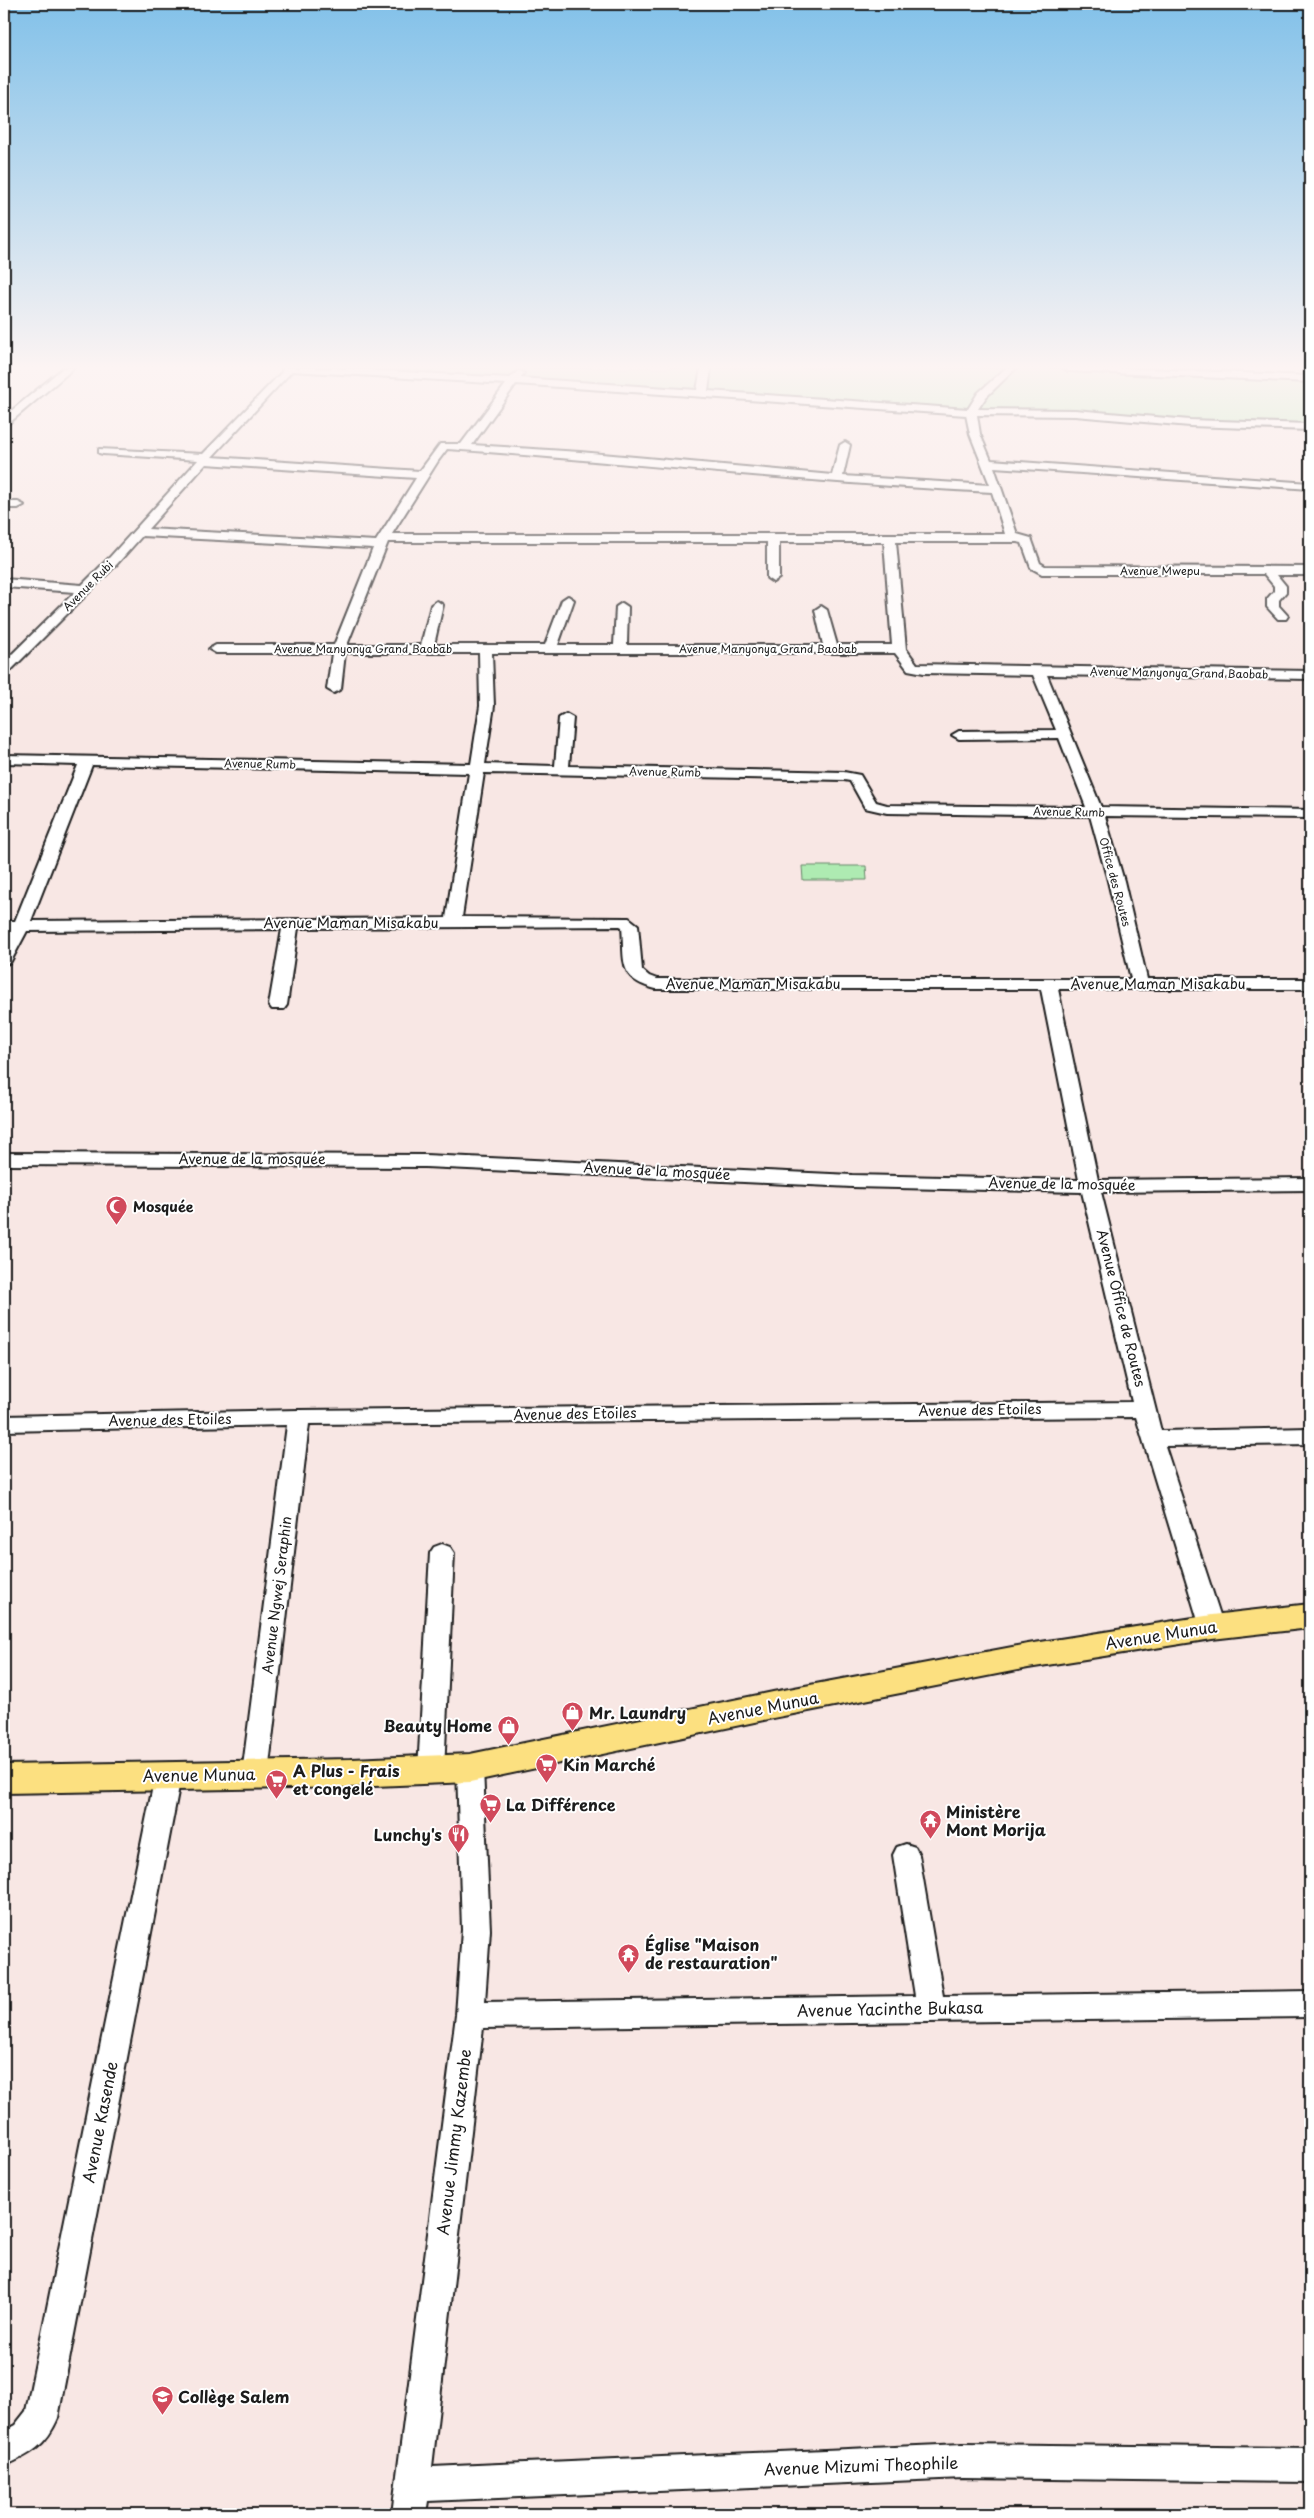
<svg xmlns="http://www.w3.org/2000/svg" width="1314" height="2518" font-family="'Playpen Sans',sans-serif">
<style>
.green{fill:#aeebb2;stroke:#658467}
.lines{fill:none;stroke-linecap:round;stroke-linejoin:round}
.minor-casing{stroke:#1c1c1c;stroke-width:4}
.major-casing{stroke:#1c1c1c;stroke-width:4}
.minor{fill:#fff;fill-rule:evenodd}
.major{fill:#fce080;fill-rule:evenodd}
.labels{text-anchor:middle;stroke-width:4;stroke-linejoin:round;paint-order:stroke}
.far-street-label{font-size:11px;fill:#1c1c1c;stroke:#fff}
.street-label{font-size:14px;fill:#1c1c1c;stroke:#fff}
.poi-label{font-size:14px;font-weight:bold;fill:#1c1c1c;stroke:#fff;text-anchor:start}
.near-street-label{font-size:16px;fill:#1c1c1c;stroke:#fff}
.near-poi-label{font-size:16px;font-weight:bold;fill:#1c1c1c;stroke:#fff;text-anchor:start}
</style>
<rect width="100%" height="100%" fill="#f8e7e4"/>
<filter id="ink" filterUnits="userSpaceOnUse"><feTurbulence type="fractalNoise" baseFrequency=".02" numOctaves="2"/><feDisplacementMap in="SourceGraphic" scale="10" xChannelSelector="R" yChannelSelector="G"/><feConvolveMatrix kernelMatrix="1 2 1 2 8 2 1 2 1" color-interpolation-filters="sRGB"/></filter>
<g filter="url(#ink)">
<g class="green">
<polygon points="335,368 1135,368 1310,378 1310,429"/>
<polygon points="802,866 866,866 867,880 803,880"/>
</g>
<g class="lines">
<defs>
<g id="minor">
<polygon points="63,368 74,368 8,424 4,425 4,417"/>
<path d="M 283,368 L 333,368 L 510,378 L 519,370 L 524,373 L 520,378 L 697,390 L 701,368 L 711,368 L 708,391 L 968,409 L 978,393 L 1006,368 L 1016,368 L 986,397 L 978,409 L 1075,410 L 1190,420 L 1310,424 L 1310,430 L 1190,426 L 1075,416 L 977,415 L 980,434 L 991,460 L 1310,483 L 1310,489 L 994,467 L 1017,534 L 1031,538 L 1040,563 L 1045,566 L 1310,567 L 1310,575 L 1277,575 L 1286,586 L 1286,592 L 1279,600 L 1279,606 L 1288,616 L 1286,619 L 1278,619 L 1267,607 L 1267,599 L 1274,591 L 1274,586 L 1264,574 L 1042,574 L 1031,568 L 1022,543 L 1017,542 L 896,542 L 906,649 L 917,664 L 1310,671 L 1310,679 L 1047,675 L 1101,807 L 1310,810 L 1310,818 L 1105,816 L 1124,881 L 1147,979 L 1310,979 L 1310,989 L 1058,989 L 1098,1180 L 1310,1178 L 1310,1190 L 1101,1192 L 1161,1431 L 1310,1428 L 1310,1444 L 1165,1446 L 1224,1627 L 1221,1633 L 1212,1636 L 1203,1633 L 1200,1627 L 1136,1417 L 309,1424 L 268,1774 L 264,1781 L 255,1784 L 246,1781 L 242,1774 L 287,1425 L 4,1431 L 4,1416 L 299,1410 L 1132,1402 L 1082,1192 L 852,1187 L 425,1167 L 4,1165 L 4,1153 L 425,1155 L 852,1175 L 1079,1180 L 1041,989 L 656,989 C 617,979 625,961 622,927 L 620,926 L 298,928 L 287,1005 L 284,1009 L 272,1009 L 269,1005 L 282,929 L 27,931 L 10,963 L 4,964 L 4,944 L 10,931 L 4,931 L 4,921 L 15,921 L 78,765 L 4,763 L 4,755 L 471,764 L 480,706 L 479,653 L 345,653 L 341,689 L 334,693 L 327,689 L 332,653 L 216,653 L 209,649 L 216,645 L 334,645 L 373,548 L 142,536 L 117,564 L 9,672 L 4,673 L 4,662 L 75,592 L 4,587 L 4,579 L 82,585 L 109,558 L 198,460 L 103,454 L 99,453 L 99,449 L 203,454 L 282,372 ZM 292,371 L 506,384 L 461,444 L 440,444 L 420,471 L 212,457 ZM 516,384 L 966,415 L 970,434 L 990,485 L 843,476 L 850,445 L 845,442 L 840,445 L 832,475 L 580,452 L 472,445 ZM 447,449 C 629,462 810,483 992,492 L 1005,534 L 392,534 L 438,461 ZM 206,464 L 416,478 L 376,541 L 148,529 ZM 388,542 L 767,542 L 767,578 L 773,582 L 779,578 L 779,542 L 884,542 L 892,645 L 837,645 L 827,610 L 821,606 L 815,610 L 823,645 L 627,645 L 628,607 L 622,603 L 616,607 L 614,645 L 558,645 L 574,600 L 568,596 L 562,600 L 545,645 L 434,645 L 443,605 L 437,601 L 431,605 L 421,645 L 347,645 ZM 492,653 L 895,653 L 908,670 L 924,673 L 1033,675 L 1056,730 L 959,731 L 952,735 L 959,739 L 1059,738 L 1086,807 L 887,805 L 876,802 L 860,775 L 844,772 L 569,766 L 573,718 L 566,714 L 559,718 L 555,766 L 485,764 L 494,706 ZM 92,765 L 469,773 L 446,918 L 31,921 ZM 484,773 L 844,780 L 850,781 L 865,808 L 887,813 L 1090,816 L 1108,881 L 1131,979 L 657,979 L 649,976 L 642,970 L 638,925 L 629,918 L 462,917 Z"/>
<polygon points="1063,368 1125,368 1310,376 1310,382 1068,371"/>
<polygon points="4,502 18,502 24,505 18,508 4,508"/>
<polygon points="442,1544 450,1547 454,1553 444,1771 440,1778 431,1781 422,1778 418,1771 430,1553 434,1547"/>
<polygon points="470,1758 479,1761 483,1768 490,1930 485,2002 915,1996 893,1855 897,1847 906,1844 915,1847 919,1855 943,1996 1310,1991 1310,2017 483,2028 432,2467 963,2444 1310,2448 1310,2482 963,2478 428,2501 426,2514 392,2514 456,2015 462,1930 457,1768 461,1761"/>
<path d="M 168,1765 L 177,1769 L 181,1776 L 58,2418 C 46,2446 31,2454 4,2466 L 4,2431 L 15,2425 L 26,2411 L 155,1776 L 159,1769 Z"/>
</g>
<polygon id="major" points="1310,1604 1310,1628 1212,1639 1028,1668 773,1718 470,1782 351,1787 4,1793 4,1765 351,1759 470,1754 773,1692 1028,1644 1212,1615"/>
</defs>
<use href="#minor" class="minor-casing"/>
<use href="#major" class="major-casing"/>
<use href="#minor" class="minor"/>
<use href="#major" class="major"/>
</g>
</g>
<linearGradient id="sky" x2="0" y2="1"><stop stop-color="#82c1e9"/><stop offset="0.51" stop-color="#fcf4f3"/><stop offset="1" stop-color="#fcf4f3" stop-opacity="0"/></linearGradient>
<rect width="1314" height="720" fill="url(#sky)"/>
<defs>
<symbol id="mosque-pin" viewBox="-11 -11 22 30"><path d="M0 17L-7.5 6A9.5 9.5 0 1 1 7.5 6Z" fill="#d1495b" stroke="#fff"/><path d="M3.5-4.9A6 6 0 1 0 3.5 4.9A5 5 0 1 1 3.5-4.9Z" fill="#fff"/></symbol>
<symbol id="shop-pin" viewBox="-11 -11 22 30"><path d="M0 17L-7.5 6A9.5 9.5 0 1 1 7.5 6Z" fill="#d1495b" stroke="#fff"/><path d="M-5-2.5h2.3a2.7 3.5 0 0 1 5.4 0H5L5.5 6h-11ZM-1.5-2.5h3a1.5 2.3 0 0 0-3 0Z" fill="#fff"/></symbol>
<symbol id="supermarket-pin" viewBox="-11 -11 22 30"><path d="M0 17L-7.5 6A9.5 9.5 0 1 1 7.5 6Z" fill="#d1495b" stroke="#fff"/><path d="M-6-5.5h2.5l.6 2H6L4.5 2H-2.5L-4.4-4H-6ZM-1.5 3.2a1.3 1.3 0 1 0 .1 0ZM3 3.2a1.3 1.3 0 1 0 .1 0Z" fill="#fff"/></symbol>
<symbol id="temple-pin" viewBox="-11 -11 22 30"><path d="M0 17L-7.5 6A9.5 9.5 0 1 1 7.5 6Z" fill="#d1495b" stroke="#fff"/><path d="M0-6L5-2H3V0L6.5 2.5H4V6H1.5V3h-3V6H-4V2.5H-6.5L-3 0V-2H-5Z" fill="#fff"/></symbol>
<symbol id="restaurant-pin" viewBox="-11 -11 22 30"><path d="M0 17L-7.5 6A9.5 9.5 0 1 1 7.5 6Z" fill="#d1495b" stroke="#fff"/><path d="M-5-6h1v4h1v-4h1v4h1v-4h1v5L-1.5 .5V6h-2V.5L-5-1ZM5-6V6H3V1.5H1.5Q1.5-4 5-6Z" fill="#fff"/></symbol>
<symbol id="school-pin" viewBox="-11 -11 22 30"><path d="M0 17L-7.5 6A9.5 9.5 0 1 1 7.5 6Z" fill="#d1495b" stroke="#fff"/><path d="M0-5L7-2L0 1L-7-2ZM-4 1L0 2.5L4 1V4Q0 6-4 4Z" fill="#fff"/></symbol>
</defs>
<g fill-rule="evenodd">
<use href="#mosque-pin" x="104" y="1194" width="25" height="34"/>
<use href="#shop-pin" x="560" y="1700" width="25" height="34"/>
<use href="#shop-pin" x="496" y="1714" width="25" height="34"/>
<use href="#supermarket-pin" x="534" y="1752" width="25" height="34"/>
<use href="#supermarket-pin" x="264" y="1768" width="25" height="34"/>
<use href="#supermarket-pin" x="478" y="1792" width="25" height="34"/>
<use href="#temple-pin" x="918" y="1808" width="25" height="34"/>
<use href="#restaurant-pin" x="446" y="1822" width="25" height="34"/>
<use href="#temple-pin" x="616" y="1942" width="25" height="34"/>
<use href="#school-pin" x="150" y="2384" width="25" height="34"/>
</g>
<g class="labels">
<g class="far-street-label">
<text x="1160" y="575">Avenue Mwepu</text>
<text transform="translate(88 586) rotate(-45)" y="4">Avenue Rubi</text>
<text x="363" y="653">Avenue Manyonya Grand Baobab</text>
<text x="768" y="653">Avenue Manyonya Grand Baobab</text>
<text transform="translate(1179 673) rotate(1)" y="4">Avenue Manyonya Grand Baobab</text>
<text transform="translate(260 764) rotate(1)" y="4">Avenue Rumb</text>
<text transform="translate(665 772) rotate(1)" y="4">Avenue Rumb</text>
<text transform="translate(1069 812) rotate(1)" y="4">Avenue Rumb</text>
<text transform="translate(1115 882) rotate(75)" y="4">Office des Routes</text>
</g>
<g class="street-label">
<text x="351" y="928">Avenue Maman Misakabu</text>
<text x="753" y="989">Avenue Maman Misakabu</text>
<text x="1158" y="989">Avenue Maman Misakabu</text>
<text x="252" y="1164">Avenue de la mosquée</text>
<text transform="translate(657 1171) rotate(3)" y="5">Avenue de la mosquée</text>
<text transform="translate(1062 1184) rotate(1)" y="5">Avenue de la mosquée</text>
<text transform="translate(1121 1308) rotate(76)" y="5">Avenue Office de Routes</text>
<text transform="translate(980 1410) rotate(-1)" y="5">Avenue des Etoiles</text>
<text transform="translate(575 1414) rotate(-1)" y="5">Avenue des Etoiles</text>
<text transform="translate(170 1420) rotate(-1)" y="5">Avenue des Etoiles</text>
<text transform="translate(277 1595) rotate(-83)" y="5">Avenue Ngwej Seraphin</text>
</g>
<g class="poi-label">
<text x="133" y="1212">Mosquée</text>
</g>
<g class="near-street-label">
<text transform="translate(1161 1635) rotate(-9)" y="6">Avenue Munua</text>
<text transform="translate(763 1708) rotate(-11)" y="6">Avenue Munua</text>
<text transform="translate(199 1775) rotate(-1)" y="6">Avenue Munua</text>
<text transform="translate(890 2009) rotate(-1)" y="6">Avenue Yacinthe Bukasa</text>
<text transform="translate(100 2122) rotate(-79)" y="6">Avenue Kasende</text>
<text transform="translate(454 2142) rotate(-83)" y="6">Avenue Jimmy Kazembe</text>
<text transform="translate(861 2466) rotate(-2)" y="6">Avenue Mizumi Theophile</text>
</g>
<g class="near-poi-label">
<text x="589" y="1719">Mr. Laundry</text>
<text x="492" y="1732" text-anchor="end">Beauty Home</text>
<text x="563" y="1771">Kin Marché</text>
<text x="293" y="1777">A Plus - Frais<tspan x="293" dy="18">et congelé</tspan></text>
<text x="506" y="1811">La Différence</text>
<text x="946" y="1818">Ministère<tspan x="946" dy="18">Mont Morija</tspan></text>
<text x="442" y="1841" text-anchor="end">Lunchy's</text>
<text x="645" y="1951">Église "Maison<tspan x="645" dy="18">de restauration"</tspan></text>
<text x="178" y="2403">Collège Salem</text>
</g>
</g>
<rect width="1314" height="2518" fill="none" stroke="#fff" stroke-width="20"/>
<rect x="10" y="10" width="1294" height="2498" fill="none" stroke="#1c1c1c" stroke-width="2" filter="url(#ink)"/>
</svg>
